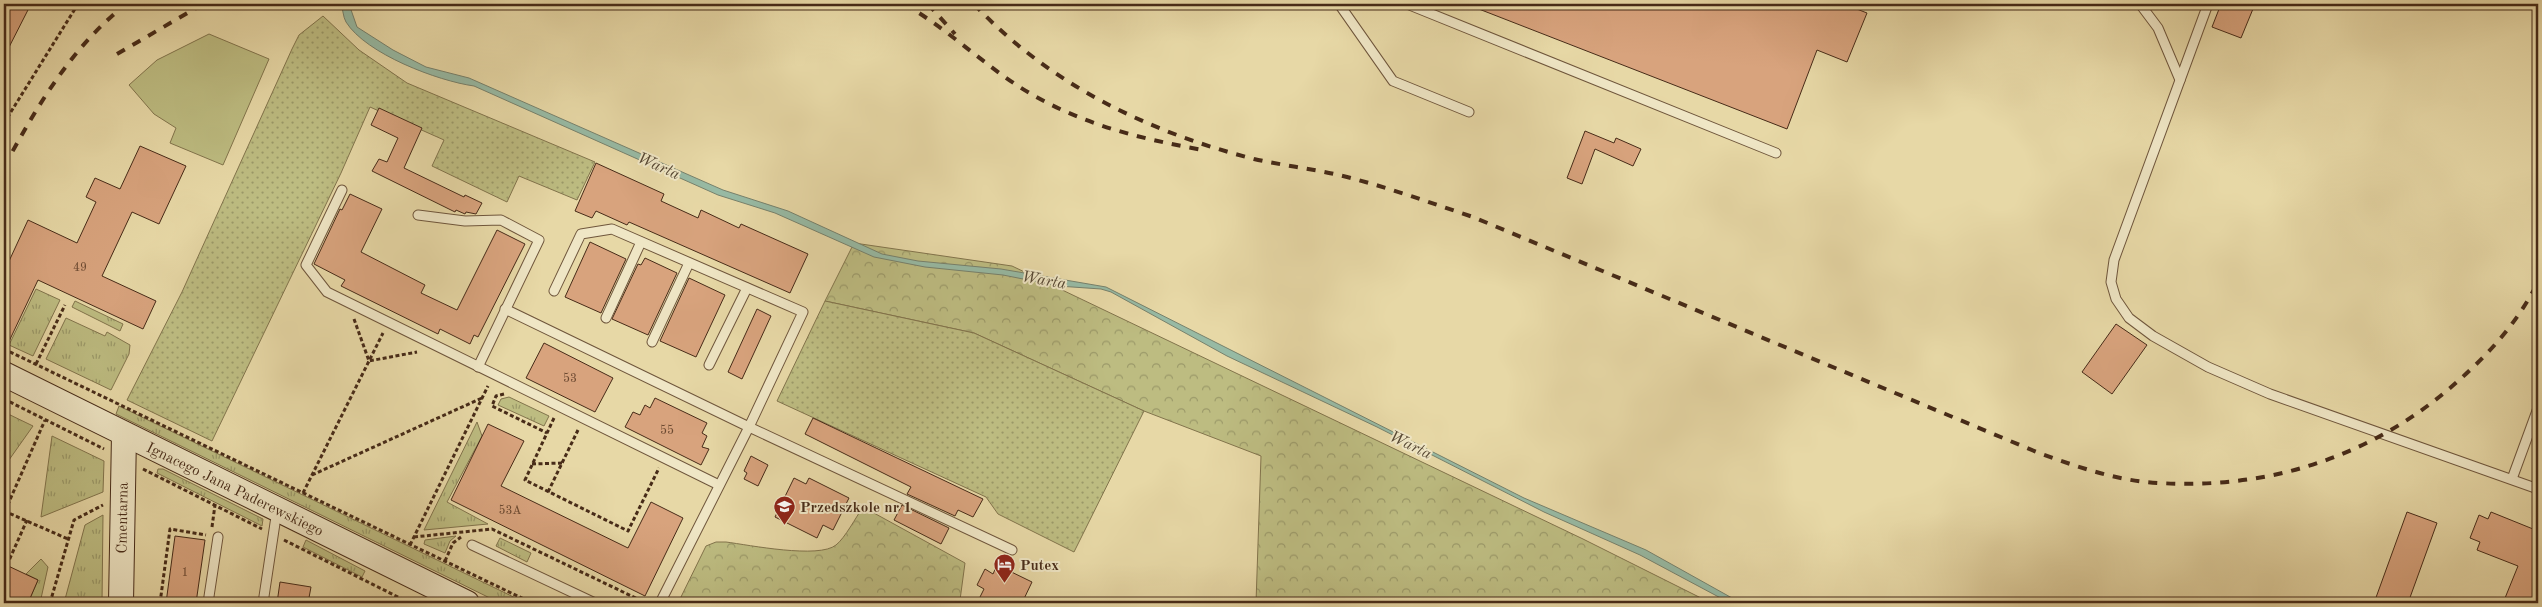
<svg xmlns="http://www.w3.org/2000/svg" width="2542" height="607" font-family="'Old Standard TT',serif">
<style>
.grass{fill:url(#grass-tufts);stroke:#82744c}
.forest{fill:url(#forest-crowns);stroke:#82744c}
.park{fill:#bdbc81;stroke:#82744c}
.garden{fill:url(#garden-dots);stroke:#82744c}
.water{fill:#97baa4;stroke:#77816c}
.building{fill:#d8a37d;stroke:#472b18}
.lines{fill:none;stroke-linecap:round;stroke-linejoin:round}
.lane-casing{stroke:#6f563c;stroke-width:11}
.secondary-casing{stroke:#472b18;stroke-width:26}
.path{stroke:#472b18;stroke-width:3;stroke-dasharray:4 2.5;stroke-linecap:butt}
.lane{stroke:#efe6c5;stroke-width:9}
.secondary{stroke:#efe6c5;stroke-width:24}
.rail{stroke:#472b18;stroke-width:4;stroke-dasharray:9 9;stroke-linecap:butt}
.labels{text-anchor:middle;stroke-width:4;stroke-linejoin:round;paint-order:stroke}
.number-label{font-size:12px;fill:#6b4931}
.street-label{font-size:15px;fill:#472b18;stroke:#efe6c5}
.poi-label{font-size:15px;font-weight:bold;fill:#472b18;stroke:#efe6c5;text-anchor:start}
.water-label{font-size:16px;font-style:italic;fill:#574834;stroke:#efe6c5}
</style>
<defs>
<pattern id="grass-tufts" width="24" height="20" patternUnits="userSpaceOnUse" patternTransform="scale(1.25)"><rect width="24" height="20" fill="#bdbc81"/><path d="M3 7l-1-3M5 7V3M7 7l1-3M15 17l-1-3M17 17v-4M19 17l1-3" fill="none" stroke="#9b9969"/></pattern>
<pattern id="forest-crowns" width="20" height="18" patternUnits="userSpaceOnUse" patternTransform="scale(1.25)"><rect width="20" height="18" fill="#bdbc81"/><path d="M2 6a3 3 0 1 1 6 0M12 15a3 3 0 1 1 6 0" fill="none" stroke="#9b9969"/></pattern>
<pattern id="garden-dots" width="8" height="8" patternUnits="userSpaceOnUse" patternTransform="scale(1.25)"><rect width="8" height="8" fill="#bdbc81"/><path d="M2 2h.1M6 6h.1" fill="none" stroke="#9b9969" stroke-width="1.8" stroke-linecap="round"/></pattern>
</defs>
<rect width="100%" height="100%" fill="#e7d8a6"/>
<filter id="stains"><feTurbulence type="fractalNoise" baseFrequency=".004" numOctaves="4"/><feColorMatrix values="0 0 0 0 .2 0 0 0 0 .09 0 0 0 0 .02 0 0 0 .5 -.17"/></filter>
<radialGradient id="worn" r=".72"><stop offset=".6" stop-color="#630" stop-opacity="0"/><stop offset="1" stop-color="#630" stop-opacity=".3"/></radialGradient>
<g class="grass">
<polygon points="36,289 60,300 33,356 9,345"/>
<polygon points="75,301 123,324 120,331 72,307"/>
<polygon points="66,318 105,336 107,332 130,345 129,354 111,390 46,359"/>
<polygon points="509,397 549,416 544,426 498,405 501,399"/>
<polygon points="119,406 526,603 500,603 116,414"/>
<polygon points="4,412 33,426 4,467"/>
<polygon points="477,422 482,436 447,502 488,524 424,530"/>
<polygon points="52,436 104,461 103,492 41,517"/>
<polygon points="158,469 163,469 263,519 262,526 157,473"/>
<polygon points="103,515 102,603 64,603 85,525"/>
<polygon points="456,536 450,541 445,553 424,544 425,540"/>
<polygon points="500,538 531,553 527,562 496,546"/>
<polygon points="306,540 365,571 362,577 303,547"/>
<polygon points="41,559 48,567 40,603 28,603 38,580 26,574"/>
</g>
<g class="forest">
<polygon points="854,243 1012,266 1583,539 1711,603 1256,603 1261,456 1144,411 974,333 825,301"/>
<path d="M 863,507 L 965,563 L 960,600 L 965,603 L 678,603 L 706,546 L 716,542 L 726,542 C 749,545 819,559 836,545 C 845,538 856,517 863,507 Z"/>
</g>
<polygon class="park" points="209,34 269,59 223,165 170,143 176,128 154,114 129,85 157,60"/>
<g class="garden">
<polygon points="323,16 359,50 407,83 595,162 577,200 519,176 507,202 432,166 444,140 370,107 341,173 212,441 127,400 182,292 292,49 299,35"/>
<polygon points="825,301 974,333 1144,411 1074,552 998,514 986,497 777,401"/>
</g>
<path class="water" d="M 341,4 L 349,4 L 357,27 L 393,50 L 426,67 L 469,78 L 723,190 L 788,211 L 882,254 L 918,261 L 1001,269 L 1106,287 L 1524,498 L 1646,550 L 1741,603 L 1730,603 L 1640,555 L 1544,512 L 1377,427 L 1227,356 L 1111,292 L 1101,289 L 1058,286 L 1003,275 L 925,267 L 874,257 L 775,213 L 718,195 L 474,86 C 438,81 366,54 346,22 C 343,17 343,9 341,4 Z"/>
<g class="building">
<polygon points="4,4 31,4 4,57"/>
<polygon points="1466,4 1844,4 1867,13 1847,62 1817,50 1787,129"/>
<polygon points="2221,4 2255,4 2241,38 2212,27"/>
<polygon points="379,108 422,128 404,168 464,197 465,195 482,203 476,214 466,212 465,214 456,210 455,212 372,171 379,159 387,162 398,138 371,125"/>
<polygon points="1585,131 1614,143 1616,138 1641,149 1633,166 1595,149 1582,184 1567,178"/>
<polygon points="140,146 186,166 159,224 132,212 102,276 156,301 143,329 38,280 4,352 4,272 28,220 77,243 96,202 86,197 95,178 120,189"/>
<polygon points="596,163 664,194 661,201 698,218 701,210 739,228 741,224 808,254 790,293 629,222 627,225 596,211 592,218 575,211"/>
<polygon points="350,194 382,209 361,252 425,285 421,293 457,310 497,230 525,244 478,337 474,335 470,344 440,329 438,334 341,286 345,280 314,264 340,209 342,210"/>
<polygon points="590,242 626,259 601,313 565,297"/>
<polygon points="645,258 677,273 648,335 612,319 638,264 641,265"/>
<polygon points="689,278 725,295 696,357 660,341"/>
<polygon points="757,309 771,316 742,379 728,372"/>
<polygon points="2116,324 2147,345 2112,394 2082,372"/>
<polygon points="544,343 613,378 595,412 526,378"/>
<polygon points="655,398 707,423 702,433 707,436 702,447 709,449 701,465 625,427 633,412 640,415 645,405 650,408"/>
<polygon points="813,418 983,499 973,517 958,510 955,516 907,494 911,487 805,434"/>
<polygon points="488,424 524,441 501,486 628,548 651,502 683,518 645,596 451,500"/>
<polygon points="751,456 768,465 758,486 744,479 747,473 744,471"/>
<polygon points="794,478 806,484 809,478 849,498 833,530 823,525 817,538 775,517"/>
<polygon points="902,505 949,528 941,544 894,520"/>
<polygon points="2407,512 2437,523 2408,603 2374,603"/>
<polygon points="2491,512 2538,531 2538,603 2503,603 2518,566 2477,550 2480,542 2470,538 2479,515 2488,519"/>
<polygon points="175,536 205,540 196,603 166,603"/>
<polygon points="4,564 38,580 28,603 4,603"/>
<polygon points="997,565 1032,582 1022,603 977,603 984,589 977,585 985,569 993,574"/>
<polygon points="280,582 311,587 308,603 277,603"/>
</g>
<g class="lines">
<defs>
<g id="lane">
<polyline points="1339,4 1393,81 1469,112"/>
<polyline points="1407,4 1776,153"/>
<polyline points="2140,4 2158,28 2180,80"/>
<polyline points="2208,4 2114,260 2111,282 2116,299 2129,318 2153,336 2208,367 2270,394 2538,489"/>
<polyline points="342,190 306,265 327,292 719,485"/>
<polyline points="418,215 465,221 501,220 539,240 478,367"/>
<polyline points="554,291 581,234 612,229 803,312 749,427 660,603"/>
<polyline points="505,309 749,427 1012,550"/>
<polyline points="606,318 641,242"/>
<polyline points="652,342 689,263"/>
<polyline points="709,365 747,288"/>
<polyline points="2512,479 2538,408"/>
<polyline points="472,545 595,603"/>
<polyline points="208,603 218,537"/>
<polyline points="263,603 277,510"/>
</g>
<g id="secondary">
<polyline points="4,374 467,603"/>
<polyline points="121,603 124,434"/>
</g>
</defs>
<use href="#lane" class="lane-casing"/>
<use href="#secondary" class="secondary-casing"/>
<g class="path">
<polyline points="4,123 78,4"/>
<polyline points="354,319 369,361 417,352"/>
<polyline points="4,349 532,603"/>
<polyline points="36,364 65,305"/>
<polyline points="504,394 496,396 492,406 547,433"/>
<polyline points="4,399 104,449"/>
<polyline points="554,418 525,480 628,531 659,468"/>
<polyline points="532,464 562,463"/>
<polyline points="143,469 262,529"/>
<polyline points="312,475 482,398"/>
<polyline points="548,492 578,430"/>
<polyline points="303,493 383,333"/>
<polyline points="4,511 68,539"/>
<polyline points="5,511 45,420"/>
<polyline points="212,527 215,505"/>
<polyline points="414,537 492,529 646,603"/>
<polyline points="284,540 410,603"/>
<polyline points="410,545 488,386"/>
<polyline points="445,561 453,543 461,537"/>
<polyline points="7,565 27,520"/>
<polyline points="50,603 74,520 103,505"/>
<polyline points="160,603 170,529 206,535"/>
</g>
<use href="#lane" class="lane"/>
<use href="#secondary" class="secondary"/>
<g class="rail">
<path d="M 904,4 C 942,25 980,61 1018,86 C 1076,123 1136,138 1203,150"/>
<polyline points="928,4 955,34"/>
<path d="M 974,4 C 1049,84 1148,132 1254,159 C 1285,166 1316,169 1347,177 C 1390,188 1431,203 1473,217 L 2039,453 C 2078,467 2117,481 2159,483 C 2277,490 2384,452 2469,371 C 2497,345 2521,316 2538,282"/>
<polyline points="117,54 203,4"/>
<path d="M 4,167 C 37,106 71,48 126,4"/>
</g>
</g>
<defs>
<symbol id="school-pin" viewBox="-11 -11 22 30"><path d="M0 17L-7.5 6A9.5 9.5 0 1 1 7.5 6Z" fill="#8f2418" stroke="#efe6c5"/><path d="M0-5L7-2L0 1L-7-2ZM-4 1L0 2.5L4 1V4Q0 6-4 4Z" fill="#fff"/></symbol>
<symbol id="hotel-pin" viewBox="-11 -11 22 30"><path d="M0 17L-7.5 6A9.5 9.5 0 1 1 7.5 6Z" fill="#8f2418" stroke="#efe6c5"/><path d="M-6-4.5h1.5V1H6V5H4.5V3h-9V5H-6ZM-4 0a1.8 1.8 0 1 1 3.6 0ZM.5 0V-2.5h3Q6-2.5 6 0Z" fill="#fff"/></symbol>
</defs>
<g fill-rule="evenodd">
<use href="#school-pin" x="772" y="494" width="25" height="34"/>
<use href="#hotel-pin" x="992" y="552" width="25" height="34"/>
</g>
<g class="labels">
<g class="number-label">
<text x="80" y="271">49</text>
<text x="570" y="382">53</text>
<text x="667" y="434">55</text>
<text x="510" y="514">53A</text>
<text x="185" y="576">1</text>
</g>
<g class="street-label">
<text transform="translate(235 489) rotate(26)" y="5">Ignacego Jana Paderewskiego</text>
<text transform="translate(122 518) rotate(-89)" y="5">Cmentarna</text>
</g>
<g class="poi-label">
<text x="800" y="512">Przedszkole nr 1</text>
<text x="1020" y="570">Putex</text>
</g>
<g class="water-label">
<text transform="translate(659 165) rotate(24)" y="6">Warta</text>
<text transform="translate(1044 279) rotate(10)" y="6">Warta</text>
<text transform="translate(1411 444) rotate(26)" y="6">Warta</text>
</g>
</g>
<rect width="2542" height="607" fill="none" stroke="#e7d8a6" stroke-width="20"/>
<rect x="5" y="5" width="2532" height="597" fill="none" stroke="#472b18" stroke-width="2.5"/>
<rect x="10" y="10" width="2522" height="587" fill="none" stroke="#472b18"/>
<rect width="100%" height="100%" filter="url(#stains)"/>
<rect width="100%" height="100%" fill="url(#worn)"/>
</svg>
